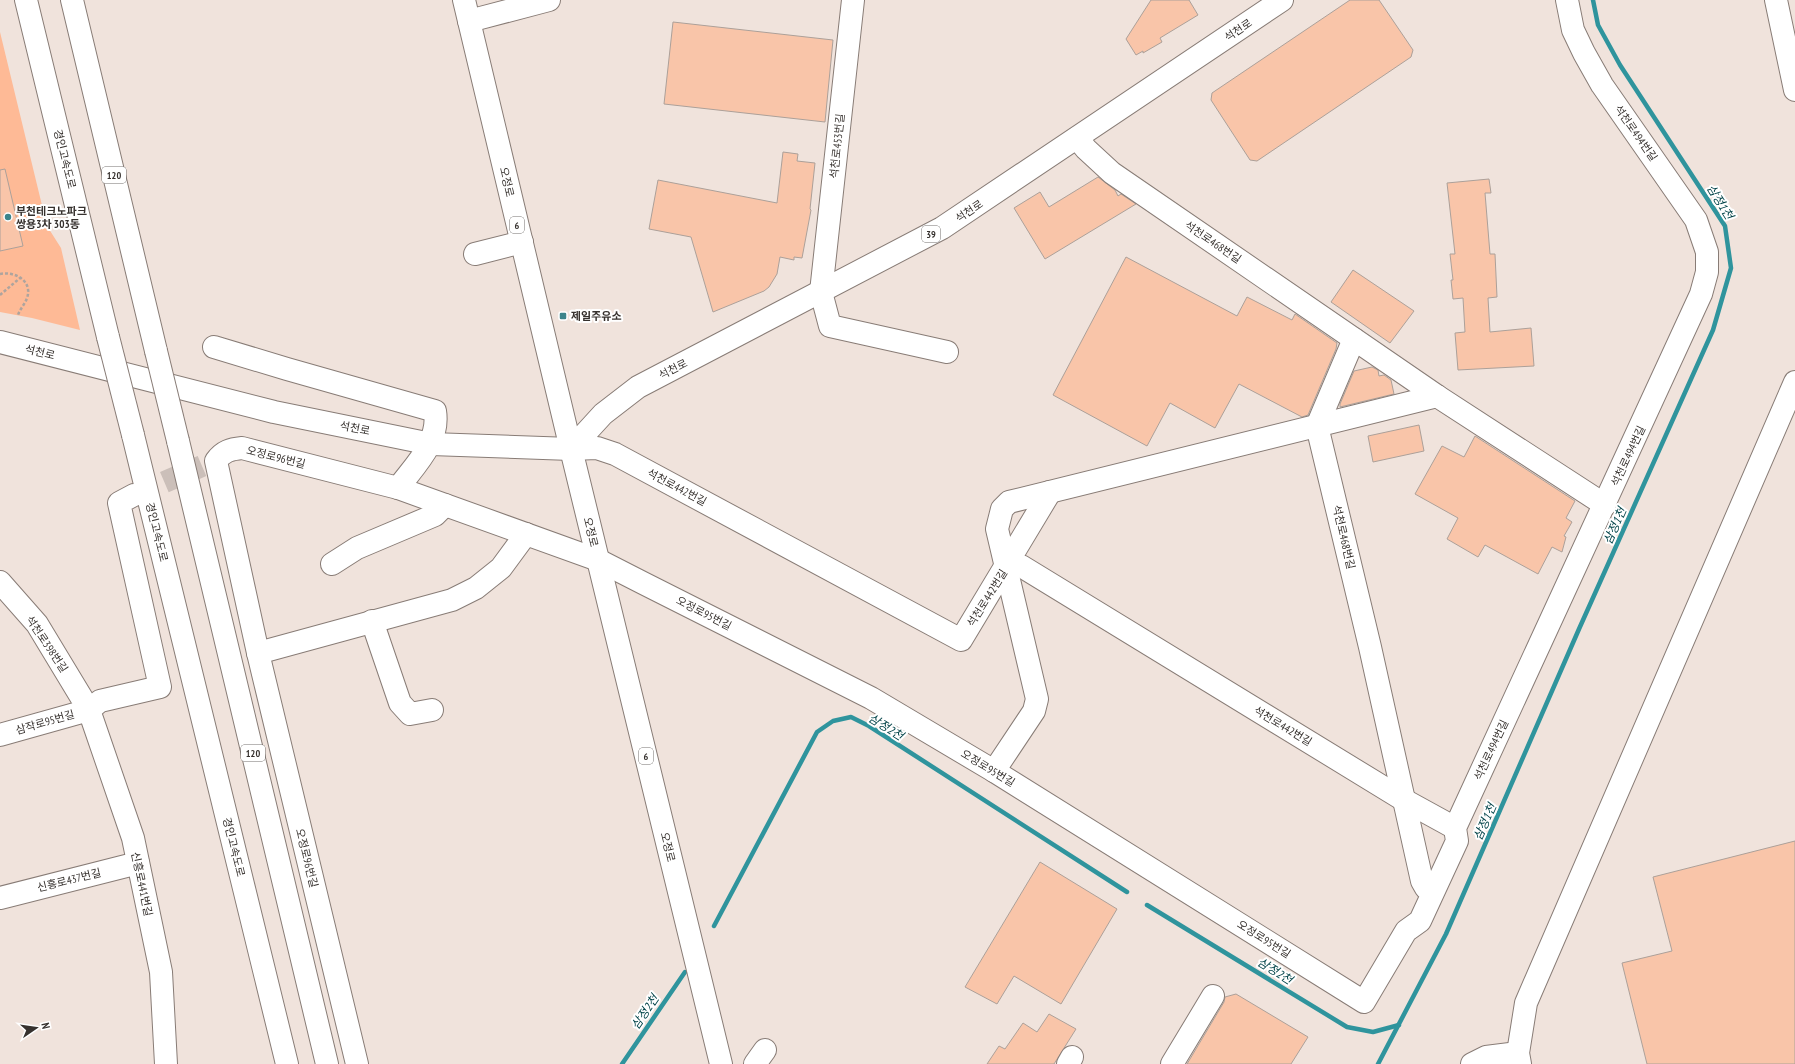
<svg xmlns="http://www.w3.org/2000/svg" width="1795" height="1064" font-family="'PT Sans Narrow','Noto Sans KR',sans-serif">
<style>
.green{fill:#feba96}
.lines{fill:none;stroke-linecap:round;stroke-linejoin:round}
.stream{stroke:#2f949d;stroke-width:4.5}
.building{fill:#f9c5a9;stroke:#aca099}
.minor-tunnel{stroke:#cbbfb9;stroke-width:22;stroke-dasharray:22 11;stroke-linecap:butt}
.minor-casing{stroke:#887c76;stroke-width:24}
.major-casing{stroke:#887c76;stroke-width:24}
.highway-casing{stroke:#887c76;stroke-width:24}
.path{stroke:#aea49e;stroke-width:2.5;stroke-dasharray:3 2;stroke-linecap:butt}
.minor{stroke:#fff;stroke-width:22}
.major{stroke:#fff;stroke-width:22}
.highway{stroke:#fff;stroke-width:22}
.highway-bridge-casing{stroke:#887c76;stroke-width:24;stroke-linecap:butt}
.highway-bridge{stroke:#fff;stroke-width:22}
.poi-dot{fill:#3c848b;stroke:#fff;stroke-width:1.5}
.labels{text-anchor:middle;stroke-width:4;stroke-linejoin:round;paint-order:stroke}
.shield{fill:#fff;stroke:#726f6d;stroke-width:1}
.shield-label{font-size:10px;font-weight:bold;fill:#36312e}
.street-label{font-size:11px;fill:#36312e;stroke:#fff}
.poi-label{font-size:11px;font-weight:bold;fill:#36312e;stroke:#fff;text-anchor:start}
.water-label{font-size:12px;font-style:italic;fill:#034449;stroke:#fff}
</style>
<rect width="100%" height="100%" fill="#f0e3dc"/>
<polygon class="green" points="0,32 47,226 61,248 80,330 32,318 0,312 0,251 22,246 0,189"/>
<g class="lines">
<g class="stream">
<polyline points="1147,905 1347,1027 1373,1032 1399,1025"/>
<polyline points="714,926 817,732 833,721 851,717 869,726 1127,892"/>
<polyline points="622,1064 685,972"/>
<polyline points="1378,1064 1446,934 1579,629 1713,330 1731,268 1725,226 1620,65 1598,25 1593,0"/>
</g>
</g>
<g class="building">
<polygon points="1151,0 1189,0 1198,15 1160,38 1162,42 1143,53 1143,51 1136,55 1126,39"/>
<polygon points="1350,0 1379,0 1413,50 1411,57 1257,161 1250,160 1211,100 1212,93"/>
<polygon points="673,22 833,40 825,122 664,104"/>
<polygon points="783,152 798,154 797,161 815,163 810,209 811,210 802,258 794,257 794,260 780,257 777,274 769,287 764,291 713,312 691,237 649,229 658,180 777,203"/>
<polygon points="5,169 23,246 0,251 0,170"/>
<polygon points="1098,177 1115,190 1118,196 1121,194 1136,204 1045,259 1014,208 1040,192 1049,207"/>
<polygon points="1489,179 1491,193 1485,193 1490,254 1495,254 1497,297 1488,298 1490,332 1531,328 1534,366 1458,370 1455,333 1465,332 1463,298 1453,299 1451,280 1453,280 1450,254 1455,254 1447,183"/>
<polygon points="1126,257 1237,316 1247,297 1292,320 1295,314 1337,343 1336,349 1308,415 1302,417 1239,384 1215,428 1170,403 1147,446 1053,395"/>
<polygon points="1353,270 1414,311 1390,343 1331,302"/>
<polygon points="1372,367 1378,370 1379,376 1384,375 1391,380 1394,394 1340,407 1340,404 1354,371"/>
<polygon points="1419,425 1424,451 1373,462 1368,436"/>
<polygon points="1475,436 1575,501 1566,518 1572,522 1564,536 1566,537 1562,552 1552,547 1538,574 1485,545 1478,557 1447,539 1458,518 1415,494 1442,446 1464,457"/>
<polygon points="1795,841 1795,1064 1647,1064 1622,963 1672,951 1653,877"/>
<polygon points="1040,862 1117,909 1061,1004 1014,976 997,1004 965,987"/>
<polygon points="1236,994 1308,1037 1291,1064 1187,1064 1224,1002 1225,997"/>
<polygon points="1049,1014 1076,1029 1054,1064 987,1064 999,1046 1005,1049 1023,1023 1037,1032"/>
</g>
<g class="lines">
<polyline class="minor-tunnel" points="134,495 202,466"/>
<defs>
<g id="minor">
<polyline points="853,0 821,292 830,326 947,352"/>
<polyline points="1776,0 1795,90"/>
<polyline points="469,21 549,0"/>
<polyline points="1077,138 1086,149 1112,173 1437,396 1605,505"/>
<polyline points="475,254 522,242"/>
<polyline points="1354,339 1317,426 1370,647 1422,881 1426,888 1433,891"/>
<polyline points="0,342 274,412 431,444 571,449 597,448 615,454 961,640 1050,492"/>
<path d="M 214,347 L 287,369 L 435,411 C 440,442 415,465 398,488"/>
<polyline points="332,564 357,548 435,515 445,505"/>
<polyline points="1006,566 1021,566 1404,800 1455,828"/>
<polyline points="0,582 37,624 89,710 133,838 161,972 166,1064"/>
<polyline points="372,621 400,703 410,714 432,710"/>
<polyline points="258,653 452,600 476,588 501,568 526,534"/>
<polyline points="0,735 89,710 100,701 160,687 119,503 134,495"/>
<polyline points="994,771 1034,711 1037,699 997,529 1002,509 1009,502 1437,396"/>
<polyline points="0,898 138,863"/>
<path d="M 357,1064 L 258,653 L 216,461 C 223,451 231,449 242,448 L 398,488 L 598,560 L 643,583 L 871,698 L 994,771 L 1364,1002 L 1406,931 L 1420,921 L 1457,841 L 1455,828 L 1701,294 L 1707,272 L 1707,252 L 1696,220 L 1602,85 L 1584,53 L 1573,30 L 1567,0"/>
<polyline points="755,1064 765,1050"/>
<polyline points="1068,1064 1072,1057"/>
<polyline points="1172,1064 1213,996"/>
<polyline points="1472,1064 1486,1057 1518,1053"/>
<polyline points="1520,1064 1518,1053 1526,1003 1795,382"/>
</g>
<g id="major">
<polyline points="464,0 571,449 721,1064"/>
<polyline points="571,449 603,414 638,387 942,228 1282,0"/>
</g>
<g id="highway">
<polyline points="26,0 108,337"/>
<polyline points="72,0 156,351"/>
<polyline points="133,435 287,1064"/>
<polyline points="178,441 327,1064"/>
</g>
</defs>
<use href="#minor" class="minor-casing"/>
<use href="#major" class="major-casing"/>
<use href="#highway" class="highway-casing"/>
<g class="path">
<path d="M 0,274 C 15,271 33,281 27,298 C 25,304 20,309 18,315"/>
<polyline points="0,295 20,278"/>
</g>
<use href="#minor" class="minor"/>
<use href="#major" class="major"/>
<use href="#highway" class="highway"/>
<defs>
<g id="highway-bridge">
<polyline points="108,337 133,435"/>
<polyline points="156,351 178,441"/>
</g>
</defs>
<use href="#highway-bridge" class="highway-bridge-casing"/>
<use href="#highway-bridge" class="highway-bridge"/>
</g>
<g class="poi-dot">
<circle cx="8" cy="217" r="4"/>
<rect x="559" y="312" width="8" height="8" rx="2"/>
</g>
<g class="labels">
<g class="shield">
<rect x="102" y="167" width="24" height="16" rx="3"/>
<rect x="510" y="217" width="14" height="16" rx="3"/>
<rect x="922" y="226" width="18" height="16" rx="3"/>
<rect x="241" y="745" width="24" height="16" rx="3"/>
<rect x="639" y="748" width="14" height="16" rx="3"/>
</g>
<g class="shield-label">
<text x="114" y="179">120</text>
<text x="517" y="229">6</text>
<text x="931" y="238">39</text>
<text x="253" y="757">120</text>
<text x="646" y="760">6</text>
</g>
<g class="street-label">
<text transform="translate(1238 30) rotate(-34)" y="4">석천로</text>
<text transform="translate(1636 133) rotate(55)" y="4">석천로494번길</text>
<text transform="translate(837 146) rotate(-84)" y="4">석천로453번길</text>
<text transform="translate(65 159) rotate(76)" y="4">경인고속도로</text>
<text transform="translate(507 182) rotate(77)" y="4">오정로</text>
<text transform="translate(969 211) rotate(-34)" y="4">석천로</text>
<text transform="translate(1213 242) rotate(34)" y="4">석천로468번길</text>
<text transform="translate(40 352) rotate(14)" y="4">석천로</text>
<text transform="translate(673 369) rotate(-27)" y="4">석천로</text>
<text transform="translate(355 428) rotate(11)" y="4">석천로</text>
<text transform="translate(1628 456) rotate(-65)" y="4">석천로494번길</text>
<text transform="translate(276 457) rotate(14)" y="4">오정로96번길</text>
<text transform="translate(677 487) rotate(28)" y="4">석천로442번길</text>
<text transform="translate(157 532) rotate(76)" y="4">경인고속도로</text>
<text transform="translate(591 532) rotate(76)" y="4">오정로</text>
<text transform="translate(1344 537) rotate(77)" y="4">석천로468번길</text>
<text transform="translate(987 598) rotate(-58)" y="4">석천로442번길</text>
<text transform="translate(704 613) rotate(27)" y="4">오정로95번길</text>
<text transform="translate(47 644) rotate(56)" y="4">석천로398번길</text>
<text transform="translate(45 722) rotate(-16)" y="4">삼작로95번길</text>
<text transform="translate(1283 726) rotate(31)" y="4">석천로442번길</text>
<text transform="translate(1491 750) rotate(-65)" y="4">석천로494번길</text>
<text transform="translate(988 768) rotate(31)" y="4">오정로95번길</text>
<text transform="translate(234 847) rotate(76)" y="4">경인고속도로</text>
<text transform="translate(668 847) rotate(76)" y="4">오정로</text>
<text transform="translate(307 858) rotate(76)" y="4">오정로96번길</text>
<text transform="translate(69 880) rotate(-14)" y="4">신흥로437번길</text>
<text transform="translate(142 884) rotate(78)" y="4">신흥로441번길</text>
<text transform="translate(1264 939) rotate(32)" y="4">오정로95번길</text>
</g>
<g class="poi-label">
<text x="16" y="215">부천테크노파크<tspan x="16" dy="13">쌍용3차 303동</tspan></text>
<text x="571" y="320">제일주유소</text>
</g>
<g class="water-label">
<text transform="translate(1720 202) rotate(58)" y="4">삼정1천</text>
<text transform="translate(1615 526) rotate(-66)" y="4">삼정1천</text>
<text transform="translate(886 727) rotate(32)" y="4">삼정2천</text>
<text transform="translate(1485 822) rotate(-66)" y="4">삼정1천</text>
<text transform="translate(1275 971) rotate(32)" y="4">삼정2천</text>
<text transform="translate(645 1012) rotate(-56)" y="4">삼정2천</text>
</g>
</g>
<g transform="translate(36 1028) rotate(77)" stroke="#ffffff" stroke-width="3" paint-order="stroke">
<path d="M0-3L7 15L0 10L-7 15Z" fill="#36312e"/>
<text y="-6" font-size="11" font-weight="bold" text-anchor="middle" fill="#36312e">N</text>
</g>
</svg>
